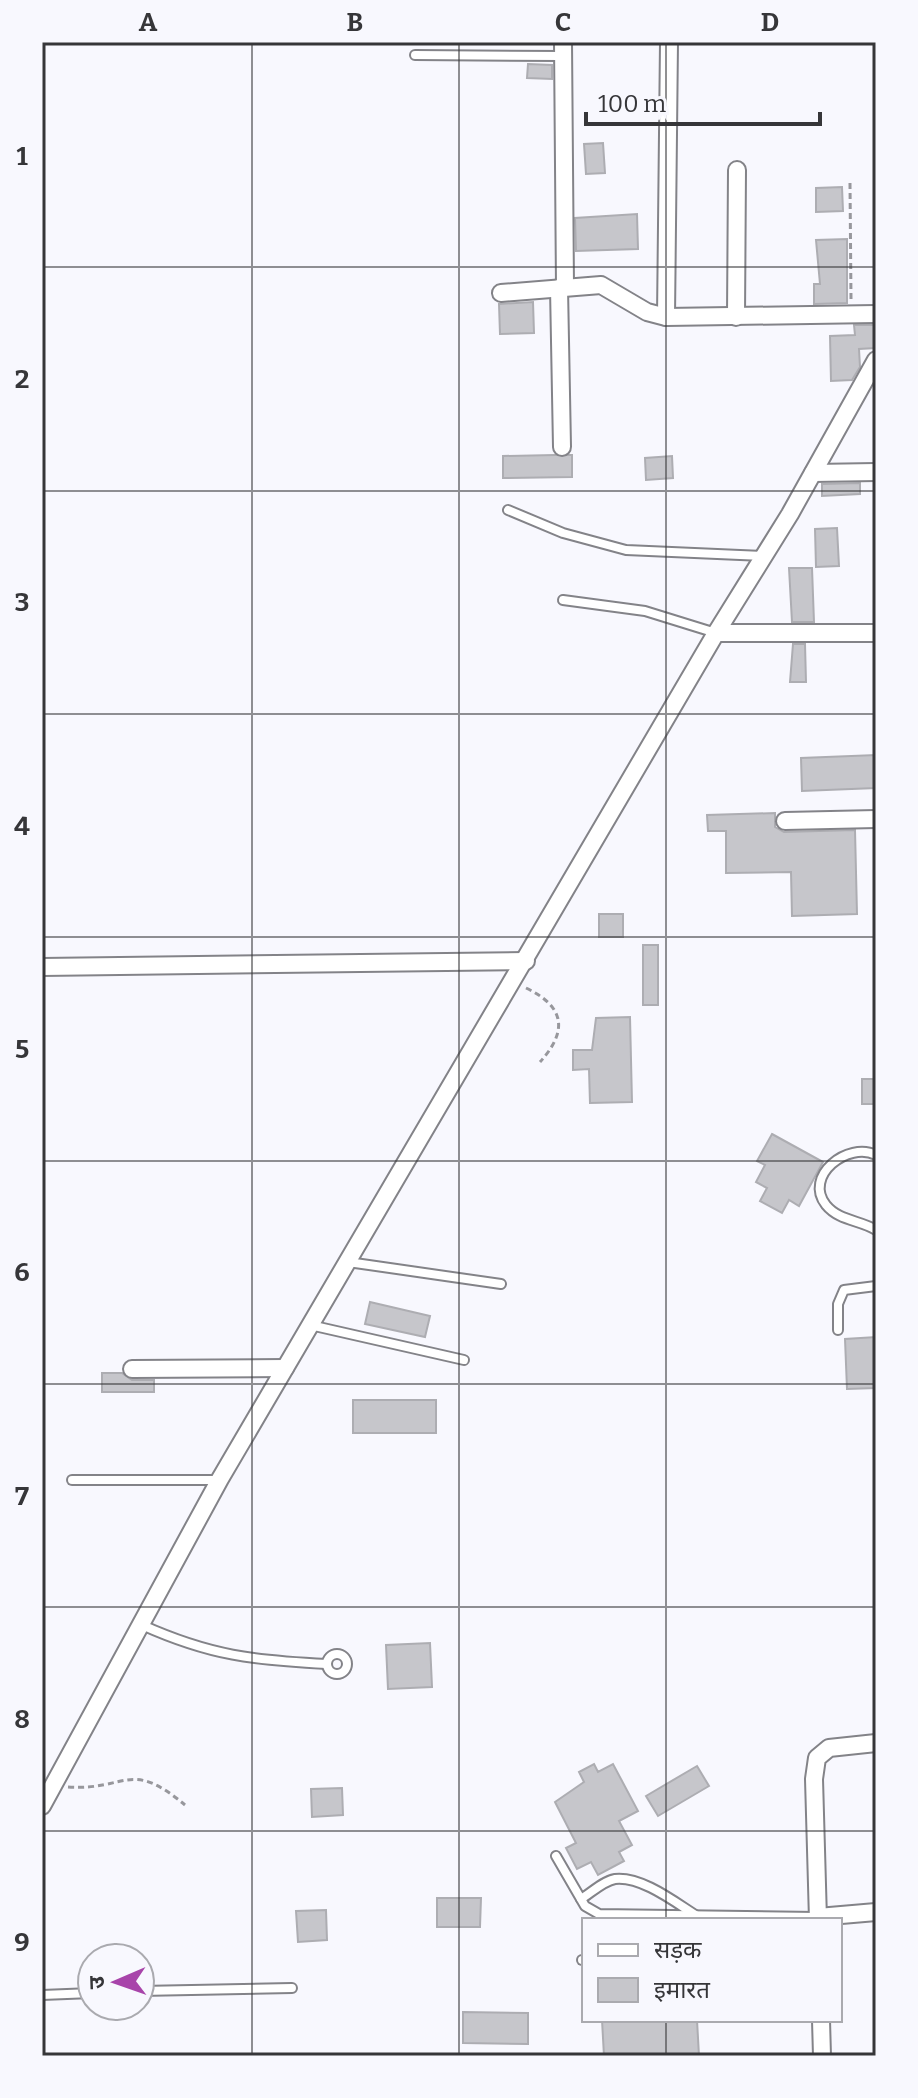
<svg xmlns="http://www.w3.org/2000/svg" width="918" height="2098" font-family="Bitter,'Noto Sans Devanagari',serif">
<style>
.building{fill:#c6c6cb;stroke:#adadb2;stroke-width:2}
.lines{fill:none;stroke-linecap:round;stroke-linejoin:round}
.service-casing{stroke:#838388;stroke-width:12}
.minor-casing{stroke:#838388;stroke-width:20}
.path{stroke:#97979c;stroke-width:3;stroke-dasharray:6 4;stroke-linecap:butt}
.service{stroke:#fff;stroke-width:8}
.minor{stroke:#fff;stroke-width:16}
.grid{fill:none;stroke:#363639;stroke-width:2;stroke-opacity:0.55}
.neatline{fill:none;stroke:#363639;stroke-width:3}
.grid-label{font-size:26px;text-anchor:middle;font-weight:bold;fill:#363639}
</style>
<rect width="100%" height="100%" fill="#f8f8fe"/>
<g class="building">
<polygon points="528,64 552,65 552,79 527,78"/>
<polygon points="603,143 605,173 586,174 584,144"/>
<polygon points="842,187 843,211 816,212 816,188"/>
<polygon points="637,214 638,249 576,251 575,218"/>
<polygon points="847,239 847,303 814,304 814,284 820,284 816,240"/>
<polygon points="533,302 534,333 500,334 499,304"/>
<polygon points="854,325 876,325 876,348 859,349 860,367 852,380 831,381 830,336 855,335"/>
<polygon points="555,455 572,455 572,477 503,478 503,456"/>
<polygon points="672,456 673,478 646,480 645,458"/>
<polygon points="860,483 860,494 822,496 822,484"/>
<polygon points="837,528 839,566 816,567 815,529"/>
<polygon points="789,568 812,568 814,622 792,622"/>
<polygon points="793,644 805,644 806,682 790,682"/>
<polygon points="876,755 876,788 802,791 801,758"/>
<polygon points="775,813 775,827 784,832 855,830 857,914 792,916 791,872 726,873 726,831 708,831 707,815"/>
<rect x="599" y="914" width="24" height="23"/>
<rect x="643" y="945" width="15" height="60"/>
<polygon points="630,1017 632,1102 590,1103 589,1069 573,1070 573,1050 592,1050 596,1018"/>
<rect x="862" y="1079" width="14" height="25"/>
<polygon points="772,1134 823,1162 799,1206 789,1200 782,1213 760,1201 767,1188 756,1182 765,1165 757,1161"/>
<polygon points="370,1302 430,1316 425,1337 365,1324"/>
<polygon points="876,1337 876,1388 847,1389 845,1339"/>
<polygon points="102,1373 122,1373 132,1380 154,1380 154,1392 102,1392"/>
<rect x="353" y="1400" width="83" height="33"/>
<polygon points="430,1643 432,1687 388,1689 386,1645"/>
<polygon points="594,1764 598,1772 613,1764 638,1811 619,1821 632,1845 619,1852 624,1861 598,1875 591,1862 577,1869 566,1848 576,1843 555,1802 584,1782 579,1772"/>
<polygon points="697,1766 709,1786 658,1816 646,1796"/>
<polygon points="342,1788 343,1815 312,1817 311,1789"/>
<polygon points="437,1898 481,1898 480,1927 437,1927"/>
<polygon points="326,1910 327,1940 298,1942 296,1911"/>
<polygon points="463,2012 528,2013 528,2044 463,2043"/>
<polygon points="602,2020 697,2020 699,2056 604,2056"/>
</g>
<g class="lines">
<defs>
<g id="service">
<polyline points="415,55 562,56"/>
<polyline points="508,510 563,533 626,550 763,556"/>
<polyline points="563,600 645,611 716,633"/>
<path d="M 876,1155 C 848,1141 803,1176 826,1205 C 839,1221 860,1220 876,1230"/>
<polyline points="348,1262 501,1284"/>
<polyline points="310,1325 464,1360"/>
<polyline points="838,1330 838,1304 844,1290 876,1286"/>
<polyline points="72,1480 219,1480"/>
<path d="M 142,1625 C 211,1656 253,1660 327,1664"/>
<circle cx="337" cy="1664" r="10"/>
<polyline points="556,1856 585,1906 599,1914 817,1917"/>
<path d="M 581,1899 C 591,1893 603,1881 615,1879 C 642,1876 676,1903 697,1916"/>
<polyline points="582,1960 584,1960"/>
<polyline points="140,1991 292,1988"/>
<polyline points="42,1995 92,1993"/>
</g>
<g id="minor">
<polyline points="563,42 565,287"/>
<polyline points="559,288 562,447"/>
<polyline points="501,293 601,285 647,312 666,317 876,314"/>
<polyline points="666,317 669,42"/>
<polyline points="736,317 737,170"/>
<polyline points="813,473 876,472"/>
<polyline points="716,633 876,633"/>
<polyline points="785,821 876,819"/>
<polyline points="42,967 526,961"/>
<polyline points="132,1369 285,1368"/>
<polyline points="42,1806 220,1479 716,633 790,514 876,360"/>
<polyline points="818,1917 876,1912"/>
<polyline points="818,1920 814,1779 817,1758 829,1748 876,1743"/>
<polyline points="821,2020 822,2056"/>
</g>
</defs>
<use href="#service" class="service-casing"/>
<use href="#minor" class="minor-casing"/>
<g class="path">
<polyline points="850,183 851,299"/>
<path d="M 526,988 C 564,1006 569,1030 540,1062"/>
<path d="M 68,1787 C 127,1791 129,1758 185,1805"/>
</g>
<use href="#service" class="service"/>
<use href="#minor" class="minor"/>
</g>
<path class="grid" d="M 252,42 L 252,2056M 459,42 L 459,2056M 666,42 L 666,1920M 42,267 L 876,267M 42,491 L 876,491M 42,714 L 876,714M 42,937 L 876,937M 42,1161 L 876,1161M 42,1384 L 876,1384M 42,1607 L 876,1607M 42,1831 L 876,1831M 666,2020 L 666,2056"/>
<rect width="918" height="2098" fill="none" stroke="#f8f8fe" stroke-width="88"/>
<rect x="582" y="1918" width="260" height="104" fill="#f8f8fe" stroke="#aaaaaf" stroke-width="2"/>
<rect x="598" y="1944" width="40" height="12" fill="#ffffff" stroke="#aaaaaf" stroke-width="2"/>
<text x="654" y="1958" font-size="24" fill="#363639">सड़क</text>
<rect x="598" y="1978" width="40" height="24" fill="#c6c6cb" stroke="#aaaaaf" stroke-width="2"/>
<text x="654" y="1998" font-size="24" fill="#363639">इमारत</text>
<g transform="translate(116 1982) rotate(268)"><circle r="38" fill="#f8f8fe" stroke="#aaaaaf" stroke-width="2"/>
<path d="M0-6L14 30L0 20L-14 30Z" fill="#a844aa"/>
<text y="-12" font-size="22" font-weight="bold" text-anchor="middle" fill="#363639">उ</text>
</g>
<path d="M586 112v12h234v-12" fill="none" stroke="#363639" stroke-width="4"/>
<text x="598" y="112" font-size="24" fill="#363639" stroke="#f8f8fe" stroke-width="6" paint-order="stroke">100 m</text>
<rect x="44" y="44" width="830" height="2010" class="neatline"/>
<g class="grid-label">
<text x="148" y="31">A</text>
<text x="355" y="31">B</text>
<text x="563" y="31">C</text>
<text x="770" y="31">D</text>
<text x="22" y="165">1</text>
<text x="22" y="388">2</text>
<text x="22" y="611">3</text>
<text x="22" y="835">4</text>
<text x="22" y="1058">5</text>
<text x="22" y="1281">6</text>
<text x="22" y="1505">7</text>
<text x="22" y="1728">8</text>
<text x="22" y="1951">9</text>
</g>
</svg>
